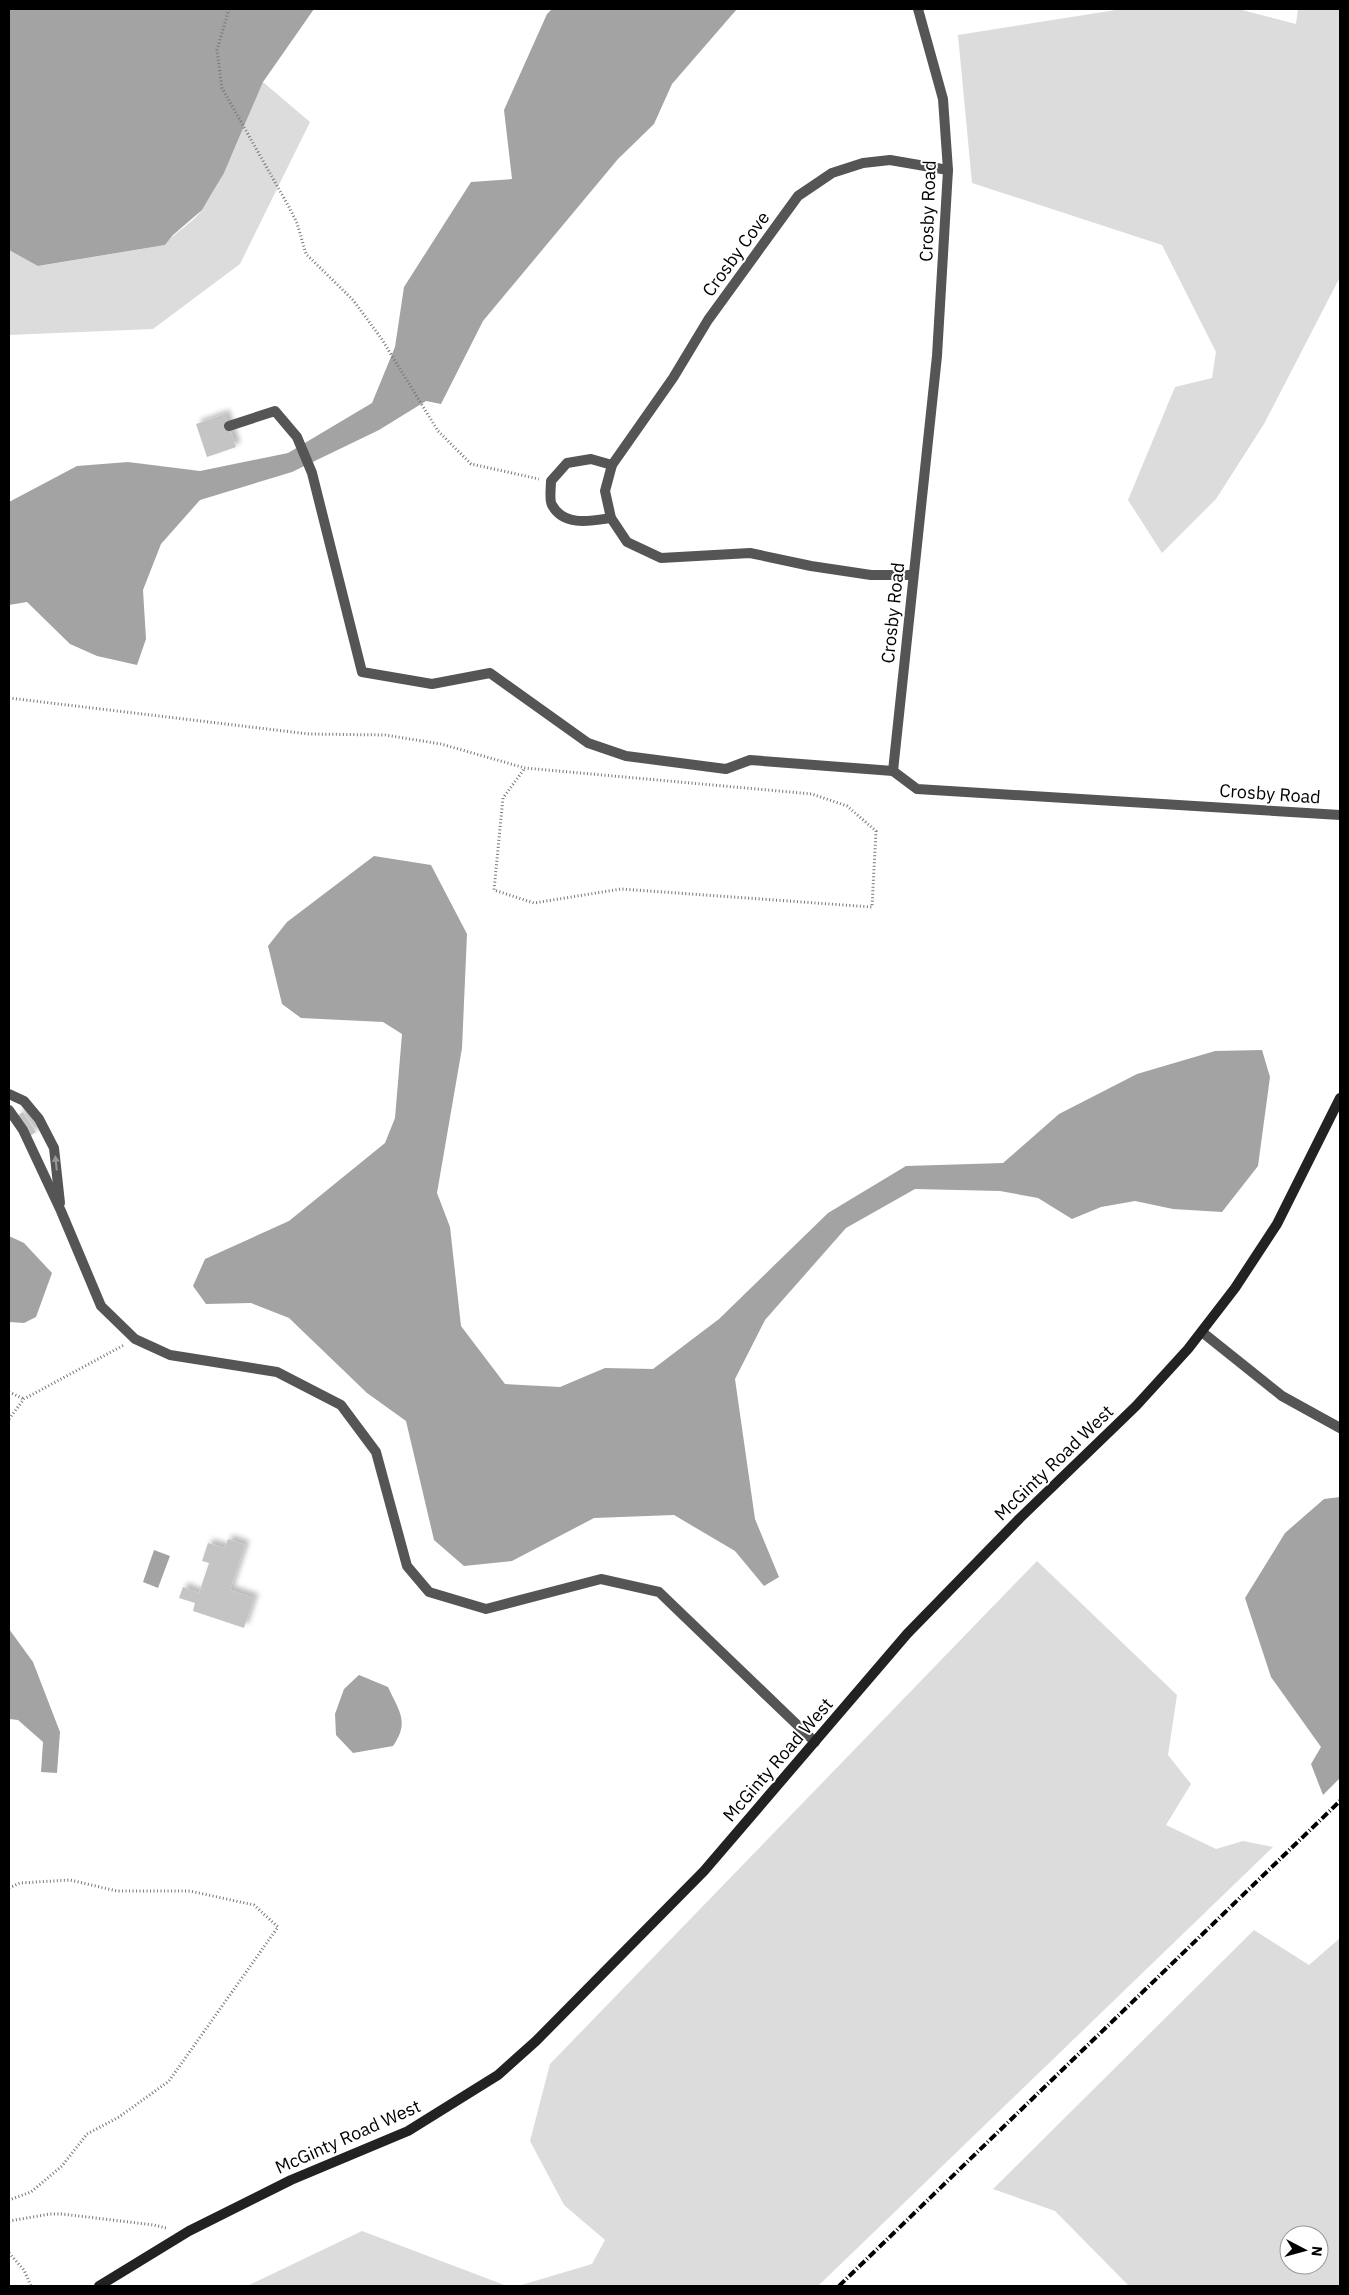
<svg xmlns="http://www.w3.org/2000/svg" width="1349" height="2295" font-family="'IBM Plex Sans',sans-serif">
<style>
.green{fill:#dcdcdc;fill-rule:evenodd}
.water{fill:#a3a3a3}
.building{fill:#c4c4c4;filter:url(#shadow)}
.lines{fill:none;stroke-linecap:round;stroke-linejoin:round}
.path{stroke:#777;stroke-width:3;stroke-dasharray:1 2.5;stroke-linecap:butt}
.lane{stroke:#555;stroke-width:10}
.street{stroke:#555;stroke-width:10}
.secondary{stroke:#222;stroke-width:10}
.rail{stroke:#000;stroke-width:4;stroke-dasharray:8 2.5 1 2.5;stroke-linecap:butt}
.oneway{fill:#999}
.labels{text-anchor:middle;stroke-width:4;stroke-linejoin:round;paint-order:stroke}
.street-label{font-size:18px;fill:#000;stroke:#fff}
</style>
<defs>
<filter id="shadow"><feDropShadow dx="4.5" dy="-4.5" stdDeviation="2.5" flood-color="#0004"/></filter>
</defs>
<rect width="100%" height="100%" fill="#fff"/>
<g class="green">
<polygon points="1122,9 1238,9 1296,24 1298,9 1340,9 1340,277 1264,424 1216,499 1162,553 1128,500 1175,387 1212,378 1216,352 1162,245 972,183 958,35"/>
<path d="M 263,82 L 310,122 L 240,264 L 153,329 L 9,335 L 9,250 L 39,266 L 165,245 C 175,231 194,223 203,208 C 229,170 244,124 263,82 Z"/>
<polygon points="1037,1561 1177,1695 1168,1755 1191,1784 1166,1825 1216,1849 1243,1841 1273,1847 818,2286 518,2286 592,2264 605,2240 564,2205 530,2141 550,2064"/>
<path d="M 1254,1930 L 1309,1965 L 1340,1938 L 1340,2286 L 1129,2286 L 1055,2211 L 993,2189 ZM 1289,2235 L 1319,2235 L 1319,2265 L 1289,2265 Z"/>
<polygon points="362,2231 507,2286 247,2286"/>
</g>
<g class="water">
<polygon points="9,9 314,9 263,82 224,173 202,210 173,235 165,245 38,266 9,250"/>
<polygon points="552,9 737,9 672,84 654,124 618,159 483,321 441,404 426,401 379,430 292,472 200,500 161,544 143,590 146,639 137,665 97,656 70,644 27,602 9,605 9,502 77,466 128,462 200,471 288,453 372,403 395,347 404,287 471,182 512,179 504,110 547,14"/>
<polygon points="374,856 431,865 467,934 462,1048 437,1193 450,1227 461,1326 505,1384 560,1387 605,1368 653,1369 719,1319 828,1213 906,1166 1003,1163 1059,1114 1137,1074 1215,1051 1262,1050 1270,1077 1258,1166 1222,1212 1173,1209 1135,1201 1101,1207 1072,1219 1038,1198 1000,1191 915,1189 846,1228 765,1320 735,1379 755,1519 779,1577 764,1586 735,1551 674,1515 594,1518 512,1561 464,1566 434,1540 406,1421 367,1393 289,1318 251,1303 206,1304 193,1286 205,1259 289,1221 385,1143 395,1118 402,1034 383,1022 301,1018 282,1004 268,946 287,922"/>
<polygon points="9,1236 24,1243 52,1273 36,1317 24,1323 9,1322"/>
<polygon points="1340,1497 1340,1778 1323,1795 1311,1764 1321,1747 1271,1677 1245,1598 1285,1533 1324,1499"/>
<polygon points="154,1550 170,1556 158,1588 143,1582"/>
<polygon points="9,1629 33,1662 60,1732 57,1773 41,1772 43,1742 18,1720 9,1719"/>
<path d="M 359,1675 L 388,1687 C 399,1711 410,1722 393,1746 L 353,1753 L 336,1735 L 335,1714 L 344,1689 Z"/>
</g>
<g class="building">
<polygon points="225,414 236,447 207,457 196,424"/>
<polygon points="23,1112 36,1132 30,1136 17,1116"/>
<polygon points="228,1539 245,1545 230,1590 254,1598 244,1628 193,1611 195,1603 179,1598 183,1587 199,1593 209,1563 202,1561 208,1543 225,1548"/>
</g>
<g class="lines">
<g class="path">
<polyline points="229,9 217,50 222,88 289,207 297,223 306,254 353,300 381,338 438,431 471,464 539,479"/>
<polyline points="9,698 309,734 385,735 441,744 525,768 812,794 847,806 876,831 872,907 621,889 534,903 494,890 503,798 525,768"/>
<polyline points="9,1392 24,1399"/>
<polyline points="9,1419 24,1399 124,1345"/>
<polyline points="9,1888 20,1883 70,1880 117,1891 190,1891 254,1905 278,1927 169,2081 119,2117 87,2134 62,2166 31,2192 9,2200"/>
<polyline points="9,2221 50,2214 62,2214 154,2225 166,2228"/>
<polyline points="9,2253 24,2270 31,2286"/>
</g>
<g class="lane">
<polyline points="229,426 275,411 297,437 312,473 362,672 432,684 490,673 588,743 626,756 726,769 750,760 893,771"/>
<polyline points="9,1094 24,1101 39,1119 54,1148 60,1203"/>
<polyline points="9,1110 23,1130 61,1211 101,1306 135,1339 170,1355 277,1372 341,1405 376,1452 407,1566 429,1592 486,1609 601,1579 659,1592 815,1742"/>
<polyline points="1202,1332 1282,1396 1340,1428"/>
</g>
<g class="street">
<polyline points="918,9 943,99 948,170 937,356 893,771 917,789 1340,815"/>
<path d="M 611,518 C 591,521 564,527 552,505 C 549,500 551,488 551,481 L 567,463 L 591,459 L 612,465"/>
<polyline points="913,575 871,575 811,566 750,553 661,558 627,542 611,518 605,491 612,465 673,378 708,320 798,196 832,173 863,163 890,160 948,170"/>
</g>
<polyline class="secondary" points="99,2286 189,2231 291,2180 408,2131 498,2075 536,2041 704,1871 907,1634 1020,1518 1136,1406 1188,1349 1235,1288 1277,1224 1340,1098"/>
<polyline class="rail" points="839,2286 1340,1801"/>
</g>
<defs><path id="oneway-solid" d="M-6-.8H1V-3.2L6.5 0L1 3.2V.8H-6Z" transform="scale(1.25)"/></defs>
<use class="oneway" href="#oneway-solid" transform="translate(56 1163) rotate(-96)"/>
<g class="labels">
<g class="street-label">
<text transform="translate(928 211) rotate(-88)" y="6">Crosby Road</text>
<text transform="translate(736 254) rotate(-54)" y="6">Crosby Cove</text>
<text transform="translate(893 613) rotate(-84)" y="6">Crosby Road</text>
<text transform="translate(1270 794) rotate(4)" y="6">Crosby Road</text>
<text transform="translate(1054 1463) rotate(-44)" y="6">McGinty Road West</text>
<text transform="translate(778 1760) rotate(-49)" y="6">McGinty Road West</text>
<text transform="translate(348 2137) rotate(-24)" y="6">McGinty Road West</text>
</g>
</g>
<rect width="1349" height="2295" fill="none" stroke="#000000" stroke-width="20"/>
<g transform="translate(1304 2250) rotate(96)"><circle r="24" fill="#ffffff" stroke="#999999"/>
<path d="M0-4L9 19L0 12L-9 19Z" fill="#000000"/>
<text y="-8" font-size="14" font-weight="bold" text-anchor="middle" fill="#000000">N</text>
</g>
</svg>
